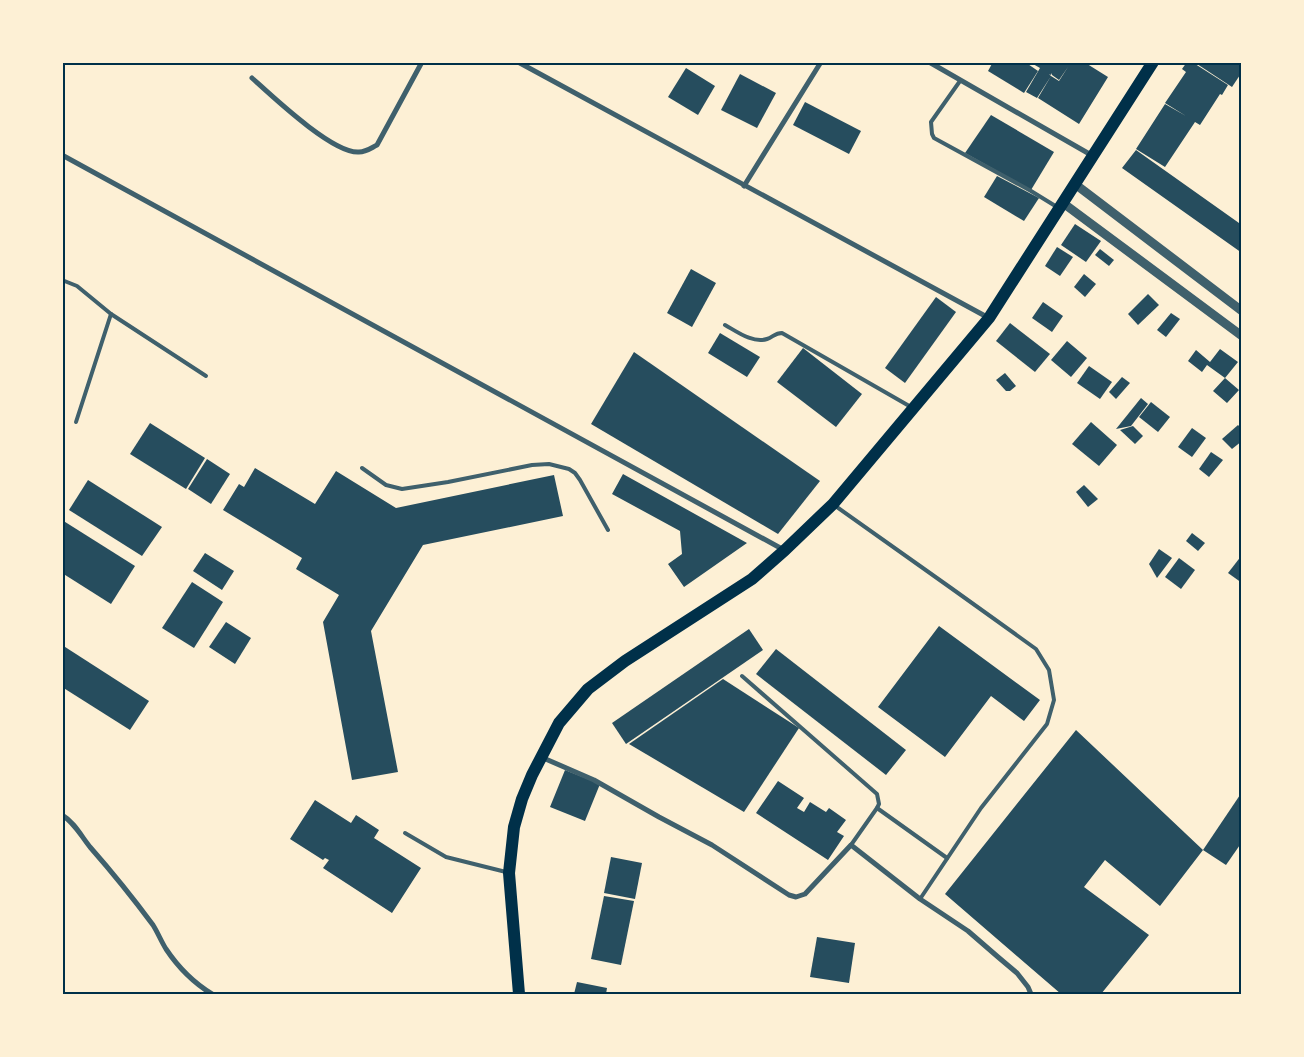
<svg xmlns="http://www.w3.org/2000/svg" width="1304" height="1057" font-family="Quicksand,sans-serif">
<style>
.building{fill:#264d5e}
.lines{fill:none;stroke-linecap:round;stroke-linejoin:round}
.service{stroke:#3f606c;stroke-width:4}
.minor{stroke:#3f606c;stroke-width:5}
.tertiary{stroke:#3f606c;stroke-width:9}
.primary{stroke:#003049;stroke-width:12}
.neatline{fill:none;stroke:#003049;stroke-width:2}
</style>
<rect width="100%" height="100%" fill="#fdf0d5"/>
<g class="building">
<polygon points="993,62 1025,62 1038,71 1024,93 988,71"/>
<polygon points="1034,62 1084,62 1108,77 1079,124 1038,98 1051,76 1059,81 1068,67 1059,80 1052,75 1052,73 1051,75 1049,74 1051,76 1037,98 1026,92 1040,68 1033,64"/>
<polygon points="1187,62 1192,62 1228,85 1222,95 1220,94 1200,125 1195,122 1165,167 1136,149 1165,104 1186,116 1165,103 1186,72 1182,69"/>
<polygon points="1194,62 1242,62 1242,72 1232,87"/>
<polygon points="686,68 715,86 698,115 668,97"/>
<polygon points="740,74 776,93 757,128 721,110"/>
<polygon points="805,102 861,131 849,154 793,125"/>
<polygon points="991,115 1054,152 1031,190 965,153"/>
<polygon points="1136,150 1239,223 1242,219 1242,253 1122,168"/>
<polygon points="997,176 1039,198 1024,221 984,197"/>
<polygon points="1075,224 1101,241 1086,262 1061,245"/>
<polygon points="1057,247 1073,257 1060,276 1045,266"/>
<polygon points="1100,249 1114,260 1109,266 1095,255"/>
<polygon points="691,269 716,283 692,327 667,313"/>
<polygon points="1084,274 1096,284 1085,297 1074,287"/>
<polygon points="1148,294 1159,305 1138,325 1128,314"/>
<polygon points="936,297 956,312 905,383 885,368"/>
<polygon points="1043,302 1063,316 1052,332 1032,318"/>
<polygon points="1171,313 1180,319 1166,337 1157,330"/>
<polygon points="1010,323 1050,354 1035,372 996,341"/>
<polygon points="720,333 760,357 747,377 708,353"/>
<polygon points="1067,341 1087,358 1071,377 1051,360"/>
<polygon points="803,348 862,394 836,427 777,382"/>
<polygon points="1220,349 1238,362 1225,378 1239,390 1227,403 1213,391 1225,378 1207,365 1202,372 1188,361 1196,350 1210,362"/>
<polygon points="634,352 820,481 778,534 591,424"/>
<polygon points="1089,366 1112,382 1100,399 1077,383"/>
<polygon points="1005,373 1016,386 1010,391 1006,391 996,380"/>
<polygon points="1122,377 1130,383 1116,399 1109,392"/>
<polygon points="1141,398 1148,404 1131,426 1116,429"/>
<polygon points="1151,402 1170,417 1158,432 1139,417"/>
<polygon points="1091,422 1117,445 1099,466 1072,444"/>
<polygon points="150,423 205,458 186,489 130,454"/>
<polygon points="1238,425 1242,429 1242,441 1232,449 1222,439"/>
<polygon points="1133,426 1143,436 1135,444 1120,430"/>
<polygon points="1192,428 1206,438 1192,457 1178,447"/>
<polygon points="1211,452 1223,460 1209,477 1199,469"/>
<polygon points="207,459 230,474 211,504 188,489"/>
<polygon points="255,468 315,504 336,471 396,508 554,475 563,516 423,545 371,631 398,772 352,780 323,622 339,595 296,569 302,558 223,510 239,484 244,487"/>
<polygon points="623,474 747,543 684,587 668,564 682,554 680,531 612,494"/>
<polygon points="88,480 162,527 142,556 69,510"/>
<polygon points="1084,485 1098,499 1088,507 1076,492"/>
<polygon points="62,520 135,566 111,604 62,573"/>
<polygon points="1192,533 1205,543 1198,551 1186,541"/>
<polygon points="1159,549 1172,558 1157,578 1149,564"/>
<polygon points="205,553 234,571 222,590 193,571"/>
<polygon points="1242,555 1242,583 1228,573"/>
<polygon points="1179,558 1195,570 1181,589 1165,577"/>
<polygon points="192,582 223,602 194,648 162,628"/>
<polygon points="226,622 251,638 235,664 209,647"/>
<polygon points="939,626 1040,700 1024,721 991,696 945,757 878,707"/>
<polygon points="749,629 763,650 626,744 612,723"/>
<polygon points="62,645 149,701 130,730 62,687"/>
<polygon points="776,649 906,750 886,775 756,674"/>
<polygon points="723,679 799,728 744,812 629,744"/>
<polygon points="1076,730 1203,850 1160,906 1105,860 1084,887 1149,935 1101,994 1061,994 945,894"/>
<polygon points="565,770 600,784 585,821 550,807"/>
<polygon points="778,781 804,798 797,808 804,812 810,802 826,812 829,808 846,820 837,832 844,836 828,860 756,813"/>
<polygon points="1242,792 1242,842 1226,865 1203,850"/>
<polygon points="315,800 351,823 356,815 379,830 374,838 421,868 392,913 323,868 329,860 325,858 323,860 290,839"/>
<polygon points="611,857 642,863 635,899 604,893"/>
<polygon points="604,896 634,901 621,965 591,959"/>
<polygon points="817,937 855,943 849,983 810,977"/>
<polygon points="577,982 607,988 606,994 574,994"/>
</g>
<g class="lines">
<g class="service">
<polyline points="960,81 931,122 932,134 934,138 1031,191 1057,207"/>
<polyline points="62,280 77,286 111,314 206,376"/>
<path d="M 725,325 C 736,331 753,344 767,339 C 773,337 775,333 782,333 L 911,407"/>
<polyline points="76,422 111,314"/>
<polyline points="362,468 386,485 402,489 448,482 532,465 549,464 569,469 575,473 580,480 608,530"/>
<polyline points="834,505 951,588 1036,649 1049,670 1054,700 1047,724 981,808 920,899"/>
<polyline points="742,676 877,794 879,804 877,808 851,845"/>
<polyline points="877,808 947,858"/>
<polyline points="405,833 446,857 506,872"/>
</g>
<g class="minor">
<polyline points="518,62 987,317"/>
<polyline points="929,62 1093,156"/>
<path d="M 252,78 C 272,96 333,154 359,152 C 366,152 371,148 377,145 L 422,62"/>
<polyline points="62,155 784,550"/>
<polyline points="744,186 821,62"/>
<polyline points="541,757 594,780 659,817 712,845 789,895 796,897 805,894 851,845 920,899 968,931 998,957 1017,973 1028,987 1031,994"/>
<path d="M 62,815 C 75,823 81,836 90,847 C 112,872 133,898 153,925 C 158,933 161,941 166,949 C 178,967 194,983 212,994"/>
</g>
<g class="tertiary">
<polyline points="1075,184 1242,311"/>
<polyline points="1063,203 1242,336"/>
</g>
<polyline class="primary" points="519,994 509,873 514,827 522,799 532,775 559,723 588,689 625,661 752,579 785,550 833,504 989,318 1153,62"/>
</g>
<rect width="1304" height="1057" fill="none" stroke="#fdf0d5" stroke-width="128"/>
<rect x="64" y="64" width="1176" height="929" class="neatline"/>
</svg>
